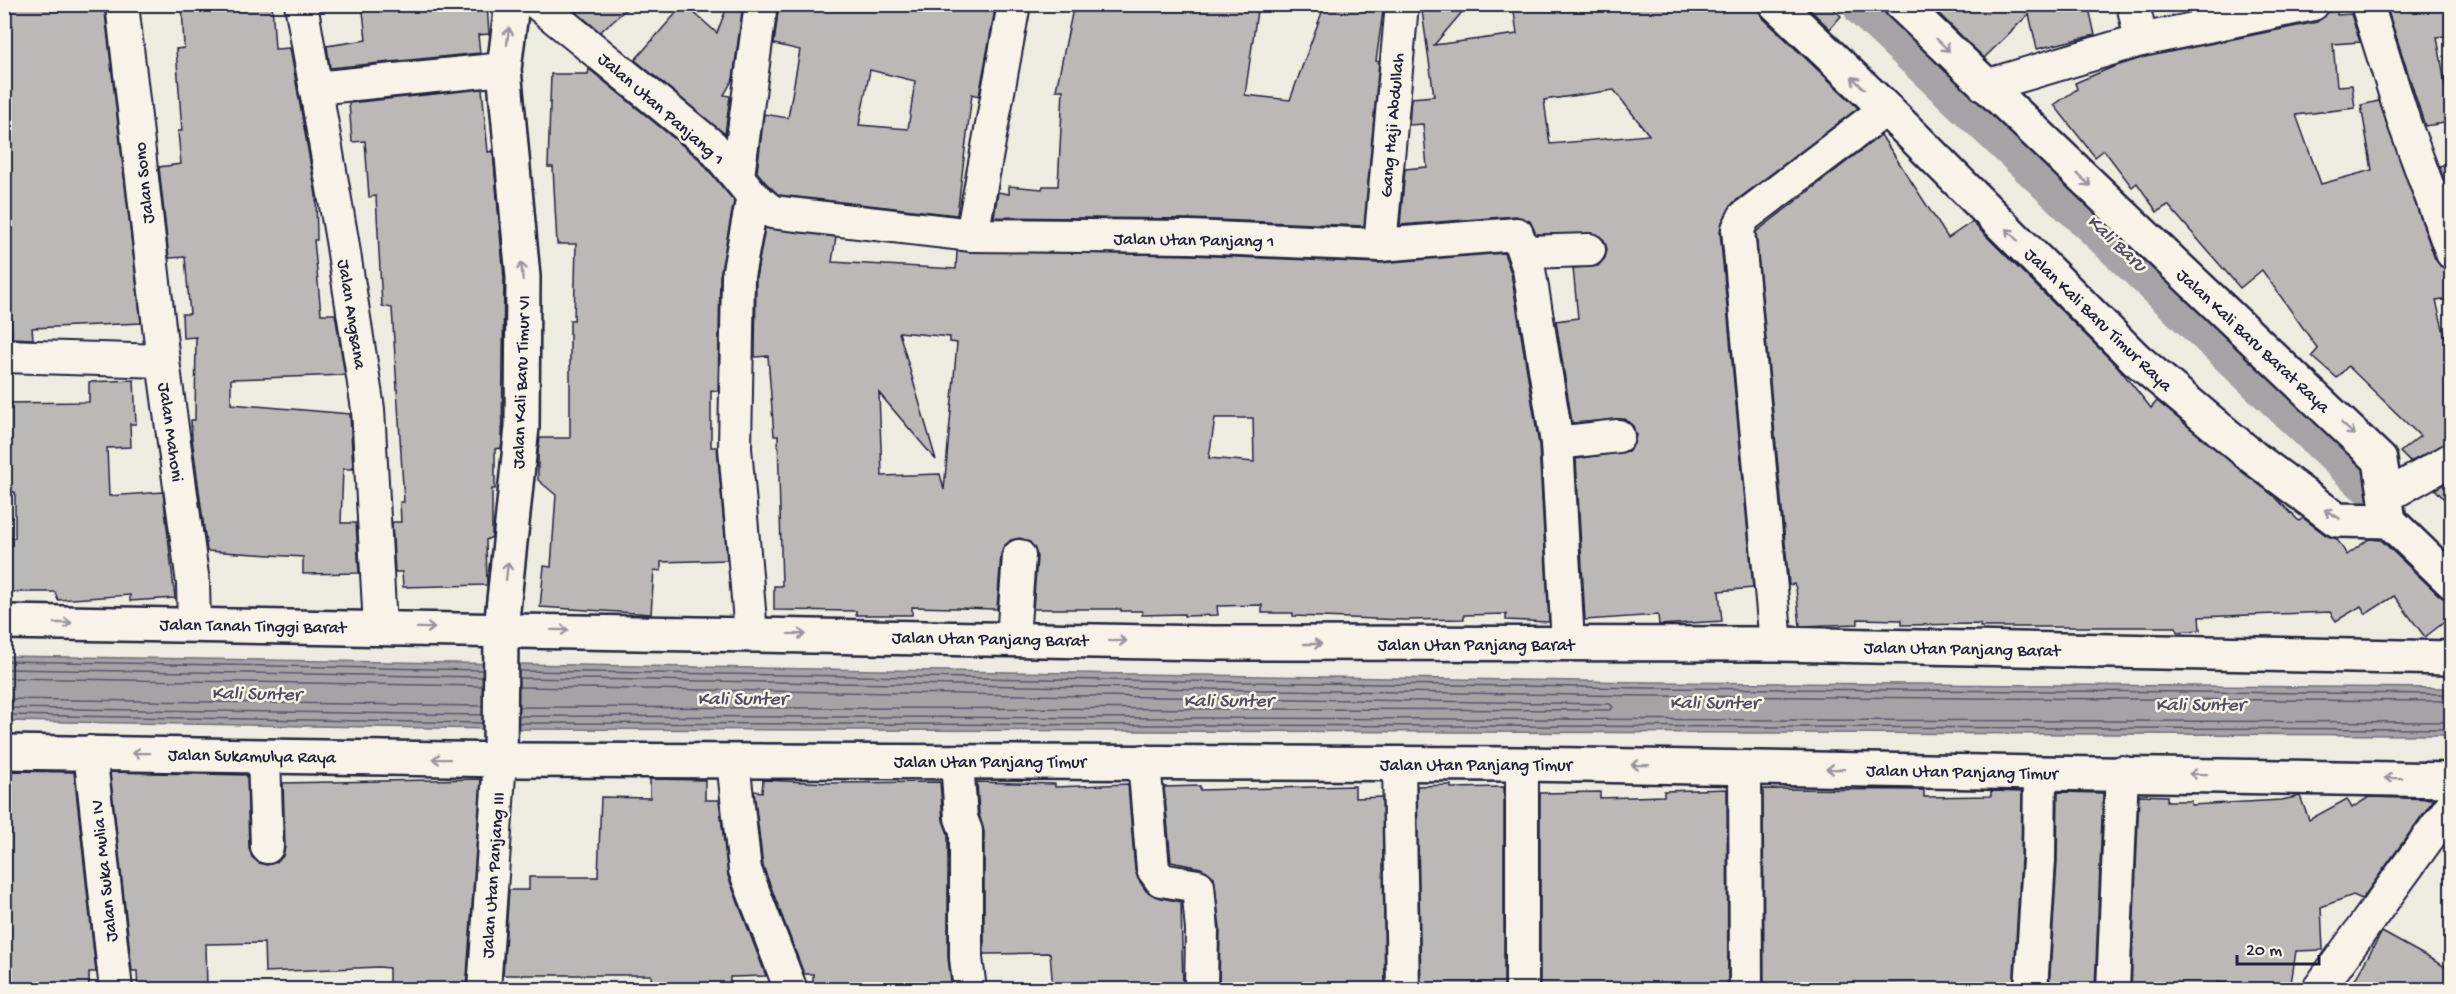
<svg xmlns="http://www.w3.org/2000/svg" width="2456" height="994" font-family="'Gochi Hand',sans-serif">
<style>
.water{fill:#a6a3a6;stroke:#716f7b;stroke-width:1.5}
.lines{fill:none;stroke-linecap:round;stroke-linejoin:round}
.shore{stroke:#575666;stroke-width:1.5}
.river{stroke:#a6a3a6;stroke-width:50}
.building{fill:#bbb8b7;stroke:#22223b;stroke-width:1.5;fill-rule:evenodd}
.minor-casing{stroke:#22223b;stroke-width:36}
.tertiary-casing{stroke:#22223b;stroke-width:38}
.primary-casing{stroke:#22223b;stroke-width:38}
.minor{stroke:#f7f3e8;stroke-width:32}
.tertiary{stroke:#f7f3e8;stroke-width:33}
.primary{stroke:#f7f3e8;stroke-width:33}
.oneway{stroke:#97959a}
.labels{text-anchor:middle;stroke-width:5;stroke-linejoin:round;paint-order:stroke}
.street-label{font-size:18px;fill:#22223b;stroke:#f7f3e8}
.water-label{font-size:20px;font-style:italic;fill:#504f60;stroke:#f7f3e8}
</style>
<rect width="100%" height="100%" fill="#eeebe1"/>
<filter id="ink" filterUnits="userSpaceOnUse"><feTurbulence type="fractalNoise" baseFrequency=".0167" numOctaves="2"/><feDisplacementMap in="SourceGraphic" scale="12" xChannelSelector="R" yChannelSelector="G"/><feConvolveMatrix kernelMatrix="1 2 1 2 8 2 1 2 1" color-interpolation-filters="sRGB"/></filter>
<g filter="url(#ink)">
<polygon class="water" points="5,656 1647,682 2452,688 2451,735 496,729 5,721"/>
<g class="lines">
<g class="shore">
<polyline points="4,661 483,670"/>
<polyline points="4,669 483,677"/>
<polyline points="519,671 1647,688 2452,694"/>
<polyline points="4,678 483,686"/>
<polyline points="519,678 1647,696 2452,701"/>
<polyline points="4,699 482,706"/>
<polyline points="518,707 1610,710 1613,707 1610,704 519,687"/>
<polyline points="4,708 482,715"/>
<polyline points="4,715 482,723"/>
<polyline points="518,716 2452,722"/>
<polyline points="518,723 2452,729"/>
</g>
<polyline class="river" points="1867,4 2369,479"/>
</g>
<g class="building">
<polygon points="4,4 104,4 141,323 32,328 33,339 12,338 7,232 4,232 4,105 11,105 5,50"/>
<polygon points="182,4 272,4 275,49 290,48 316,195 317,240 314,240 321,314 335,314 345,375 231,379 231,404 350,414 353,469 343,469 341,523 356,523 359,573 303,574 303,557 207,551 192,438 191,420 195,420 196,337 183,338 182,314 190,314 185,257 169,258 159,167 181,164 178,131 182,131 176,49 184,48"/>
<polygon points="428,4 487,4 489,34 478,35 480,53 330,68 327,46 366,40 363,11"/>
<polygon points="567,4 632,4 600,32"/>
<polygon points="684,4 717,33 728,4 743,4 733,79 724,95 730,96 725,134 635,60"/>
<path d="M 779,4 L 996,4 L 979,96 L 972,94 L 957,215 L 779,195 L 766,183 L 757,172 L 764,114 L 788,118 L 800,50 L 774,44 ZM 870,70 L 915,81 L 908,129 L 859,125 Z"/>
<polygon points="1074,4 1258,4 1245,95 1290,100 1325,4 1384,4 1376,61 1379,62 1364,226 1190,219 994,217 998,192 1009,194 1009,186 1042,189 1043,186 1058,186 1063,90 1056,90"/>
<path d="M 1421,4 L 1469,4 L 1434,45 L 1517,34 L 1513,4 L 1758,4 L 1763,18 L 1858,108 L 1733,203 L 1722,222 L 1720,231 L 1753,588 L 1719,591 L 1722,621 L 1659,625 L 1658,615 L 1585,620 L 1576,459 L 1628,451 L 1634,444 L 1636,435 L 1633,426 L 1625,419 L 1572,423 L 1556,321 L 1578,318 L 1573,268 L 1598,266 L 1605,258 L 1607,249 L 1604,240 L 1597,234 L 1536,234 L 1530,221 L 1516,216 L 1400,225 L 1405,169 L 1427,167 L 1423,124 L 1409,125 L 1411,98 L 1434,96 ZM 1614,90 L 1649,135 L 1550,144 L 1544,100 Z"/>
<polygon points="1804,4 1828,4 1841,16 1830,29"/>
<polygon points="1929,4 2088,4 2095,35 2037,49 2029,14 1984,58"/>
<polygon points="2390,4 2451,4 2451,35 2437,37 2447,95 2451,95 2451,122 2425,126 2388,11 2392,11"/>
<polygon points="2337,11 2337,15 2351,14 2360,42 2333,44 2337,86 2352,85 2355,108 2296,115 2321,184 2372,170 2361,105 2379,101 2435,259 2441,267 2451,271 2451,299 2436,301 2451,360 2451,441 2410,462 2400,452 2420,436 2348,366 2337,378 2312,356 2318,349 2262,270 2240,288 2168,205 2157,212 2137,183 2132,187 2104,150 2095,157 2054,105 2077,89 2075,83 2113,67 2145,57 2317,22 2328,12"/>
<polygon points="589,69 699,159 734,201 720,276 718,391 711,390 711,447 717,447 727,560 661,562 661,571 654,570 651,614 540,607 544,566 551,567 556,495 538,480 538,451 540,438 570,438 570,320 574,320 576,244 557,244 553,167 548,167 551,74 588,74"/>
<polygon points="482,89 488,152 493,151 504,278 502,442 501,448 495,449 495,489 492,489 492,537 486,540 487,585 403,587 402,572 395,572 392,522 401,522 400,502 404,502 392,308 382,306 376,196 369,197 365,141 352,142 349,103"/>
<polygon points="1881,135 1948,238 1972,222 2118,367 2151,408 2157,401 2276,498 2299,521 2303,518 2326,535 2337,539 2347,555 2369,539 2381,540 2439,595 2451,600 2451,617 2425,637 2394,596 2366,614 2361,606 2336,621 2330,612 2199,617 2200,630 2177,632 2176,627 1980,627 1980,624 1901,625 1901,620 1858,619 1858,624 1800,626 1796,588 1794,584 1789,585 1756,232"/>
<polygon points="2451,163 2451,199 2439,166"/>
<path d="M 765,228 L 836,237 L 832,262 L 956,269 L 957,251 L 1190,255 L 1379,263 L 1504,253 L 1511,273 L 1539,445 L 1549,622 L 1506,620 L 1506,614 L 1464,615 L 1464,619 L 1405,620 L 1293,616 L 1293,613 L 1262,613 L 1262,605 L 1217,606 L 1218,615 L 1184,616 L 1184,614 L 1142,615 L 1142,611 L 1121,611 L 1121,609 L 1033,609 L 1037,557 L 1035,549 L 1030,542 L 1020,538 L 1011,540 L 1004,546 L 1001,554 L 997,609 L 912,607 L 912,615 L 856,615 L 856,611 L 774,610 L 774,586 L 782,586 L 778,436 L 774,436 L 768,356 L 755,357 L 756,278 ZM 899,332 L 950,337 L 950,342 L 957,343 L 944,490 L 940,474 L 882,476 L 879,393 L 936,460 ZM 1215,418 L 1253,418 L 1254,462 L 1209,458 Z"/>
<polygon points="134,380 136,424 130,424 131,447 107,448 109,496 163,492 175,598 130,601 130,595 58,600 55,592 4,592 7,538 15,538 15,492 4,492 4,403 89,402 89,382"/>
<polygon points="2451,480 2451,507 2435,489"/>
<polygon points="10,771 74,772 96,972 89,972 89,990 9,990 4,897 4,801 10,801"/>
<polygon points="110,772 247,775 249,848 252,857 259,863 267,865 277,862 283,856 285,847 283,783 481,779 466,990 389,990 389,968 379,967 265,972 264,943 206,944 207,990 138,990 137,971 132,971"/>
<polygon points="650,779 705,780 705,800 719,800 728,876 766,976 730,977 730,990 652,990 651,975 503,975 509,890 529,890 529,877 598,877 601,797 650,798"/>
<polygon points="763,780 830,783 940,782 943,820 948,834 948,958 952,990 813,990 813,974 804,974 763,866 754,791 762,792"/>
<polygon points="977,782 1055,784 1055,787 1128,784 1135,870 1138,879 1146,891 1157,897 1181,902 1183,990 1143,990 1143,987 1053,990 1050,953 984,954 984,831 979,814"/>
<polygon points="1451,785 1451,788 1504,787 1504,990 1421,989 1417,786"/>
<polygon points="1200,786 1200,790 1355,786 1355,798 1382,797 1385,990 1219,990 1220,928 1214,877 1201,868 1171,862 1164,787"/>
<polygon points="1727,789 1728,990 1540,990 1540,793 1600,792 1600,798 1664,796 1664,791"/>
<polygon points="1763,789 1924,790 1924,797 1991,796 1991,791 2022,792 2021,859 2013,990 1896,990 1896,985 1764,990"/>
<polygon points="2058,792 2103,793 2095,990 2049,990 2057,861"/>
<polygon points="2139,795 2167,796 2167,801 2191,801 2191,805 2282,800 2300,796 2309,820 2347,799 2352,808 2369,797 2434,799 2362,899 2353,895 2321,907 2323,950 2296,951 2290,990 2217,982 2217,990 2131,990"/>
<polygon points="2382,932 2451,970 2451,990 2349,990"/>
</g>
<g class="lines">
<defs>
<g id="minor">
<polyline points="122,4 163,361 193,583 194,624"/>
<polyline points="301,4 342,240 368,409 380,627"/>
<polyline points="538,4 712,146 753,196 772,212 972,235 1190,237 1380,245 1517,234 1529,269 1557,443 1568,644"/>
<polyline points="2133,4 2141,40"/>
<polyline points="2367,4 2405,125 2452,253"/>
<polyline points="1985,86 2141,40 2313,4"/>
<polyline points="315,88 504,69"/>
<polyline points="738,176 761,4"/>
<polyline points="972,235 1014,4"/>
<polyline points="1380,245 1402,4"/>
<polyline points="1525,252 1589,250"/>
<polyline points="4,356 163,361"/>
<polyline points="1557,443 1618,436"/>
<polyline points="2385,497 2452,459"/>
<polyline points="751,633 735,448 738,276 753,196"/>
<polyline points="1013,638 1019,556"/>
<polyline points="1776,644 1738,229 1744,217 1886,109"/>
<polyline points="90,752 116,990"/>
<polyline points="264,756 267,847"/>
<polyline points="733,761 745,870 791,990"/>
<polyline points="957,761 961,818 966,831 966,958 970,990"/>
<polyline points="1144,761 1153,869 1161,880 1198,886 1202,930 1201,990"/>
<polyline points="1399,764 1403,990"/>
<polyline points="1745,767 1746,990"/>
<polyline points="484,990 500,760"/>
<polyline points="1522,990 1522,764"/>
<polyline points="2031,990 2039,860 2040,773"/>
<polyline points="2113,990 2122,772"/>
<polyline points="2318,990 2452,805"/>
</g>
<g id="tertiary">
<polyline points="1776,4 1886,109 2136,359 2254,458 2337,520 2389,521 2452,582"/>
<polyline points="1901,4 2380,460 2389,521"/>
<polyline points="500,760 501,629 522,427 523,277 504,69 512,4"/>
</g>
<g id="primary">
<polyline points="4,622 1212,643 1776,644 2452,658"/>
<polyline points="4,752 510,760 1522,764 2452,780"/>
</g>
</defs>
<use href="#minor" class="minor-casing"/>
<use href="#tertiary" class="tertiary-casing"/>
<use href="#primary" class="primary-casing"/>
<use href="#minor" class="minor"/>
<use href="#tertiary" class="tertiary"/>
<use href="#primary" class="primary"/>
</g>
<defs><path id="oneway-shaft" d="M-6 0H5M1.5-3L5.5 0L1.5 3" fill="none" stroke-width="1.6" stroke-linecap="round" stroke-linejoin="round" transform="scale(1.5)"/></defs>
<g class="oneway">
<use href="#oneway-shaft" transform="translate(508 36) rotate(-83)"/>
<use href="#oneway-shaft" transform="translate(1943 45) rotate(44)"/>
<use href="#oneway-shaft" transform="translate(1858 83) rotate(-136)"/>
<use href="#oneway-shaft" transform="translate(2084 180) rotate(43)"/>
<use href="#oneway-shaft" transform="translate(2012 235) rotate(-135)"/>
<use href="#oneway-shaft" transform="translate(522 271) rotate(-94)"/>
<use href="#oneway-shaft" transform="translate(2348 429) rotate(43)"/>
<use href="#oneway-shaft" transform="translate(2332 514) rotate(-149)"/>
<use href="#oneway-shaft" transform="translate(507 571) rotate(-84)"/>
<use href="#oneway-shaft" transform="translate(63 623)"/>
<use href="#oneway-shaft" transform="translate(426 628) rotate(1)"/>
<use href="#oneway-shaft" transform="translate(560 630) rotate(1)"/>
<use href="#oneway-shaft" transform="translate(797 634) rotate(1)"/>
<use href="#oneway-shaft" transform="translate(1118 641) rotate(1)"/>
<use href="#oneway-shaft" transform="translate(1313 644)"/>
<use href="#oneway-shaft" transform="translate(141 753) rotate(-179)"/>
<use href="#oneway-shaft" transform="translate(441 759) rotate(-179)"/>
<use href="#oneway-shaft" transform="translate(1640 765) rotate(-179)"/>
<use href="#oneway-shaft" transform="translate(1835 769) rotate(-179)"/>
<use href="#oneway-shaft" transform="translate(2198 774) rotate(-179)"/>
<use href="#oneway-shaft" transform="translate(2393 778) rotate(-179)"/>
</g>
</g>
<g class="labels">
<g class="street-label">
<text transform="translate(662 108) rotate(41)" y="6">Jalan Utan Panjang 1</text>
<text transform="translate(1391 125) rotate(-85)" y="6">Gang Haji Abdullah</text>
<text transform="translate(143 183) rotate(-96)" y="6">Jalan Sono</text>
<text transform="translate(1194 239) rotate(1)" y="6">Jalan Utan Panjang 1</text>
<text transform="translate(353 314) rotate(81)" y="6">Jalan Angsana</text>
<text transform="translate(2099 319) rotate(44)" y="6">Jalan Kali Baru Timur Raya</text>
<text transform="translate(2254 340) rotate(43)" y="6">Jalan Kali Baru Barat Raya</text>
<text transform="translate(520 382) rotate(-88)" y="6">Jalan Kali Baru Timur VI</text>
<text transform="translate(172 432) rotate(82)" y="6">Jalan Mahoni</text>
<text transform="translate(253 625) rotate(1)" y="6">Jalan Tanah Tinggi Barat</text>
<text transform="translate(990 638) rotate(1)" y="6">Jalan Utan Panjang Barat</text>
<text x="1476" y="650">Jalan Utan Panjang Barat</text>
<text transform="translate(1962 648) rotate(1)" y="6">Jalan Utan Panjang Barat</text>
<text transform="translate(252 755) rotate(1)" y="6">Jalan Sukamulya Raya</text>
<text x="990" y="767">Jalan Utan Panjang Timur</text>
<text x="1476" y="770">Jalan Utan Panjang Timur</text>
<text transform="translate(1962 771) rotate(1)" y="6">Jalan Utan Panjang Timur</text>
<text transform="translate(103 871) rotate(-96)" y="6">Jalan Suka Mulia IV</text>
<text transform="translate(492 875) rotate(-86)" y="6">Jalan Utan Panjang III</text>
</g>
<g class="water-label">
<text transform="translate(2118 242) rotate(43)" y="7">Kali Baru</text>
<text transform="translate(256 692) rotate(1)" y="7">Kali Sunter</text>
<text x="742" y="704">Kali Sunter</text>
<text x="1228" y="706">Kali Sunter</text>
<text x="1714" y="708">Kali Sunter</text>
<text x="2200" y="710">Kali Sunter</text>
</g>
</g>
<rect width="2456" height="994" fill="none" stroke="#f7f3e8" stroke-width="24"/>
<rect x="12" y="12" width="2432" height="970" fill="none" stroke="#22223b" stroke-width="2" filter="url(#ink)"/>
<path d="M2237 955v9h82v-9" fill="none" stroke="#22223b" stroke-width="3"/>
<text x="2246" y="955" font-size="18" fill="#22223b" stroke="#f7f3e8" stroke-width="4.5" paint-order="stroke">20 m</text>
</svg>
